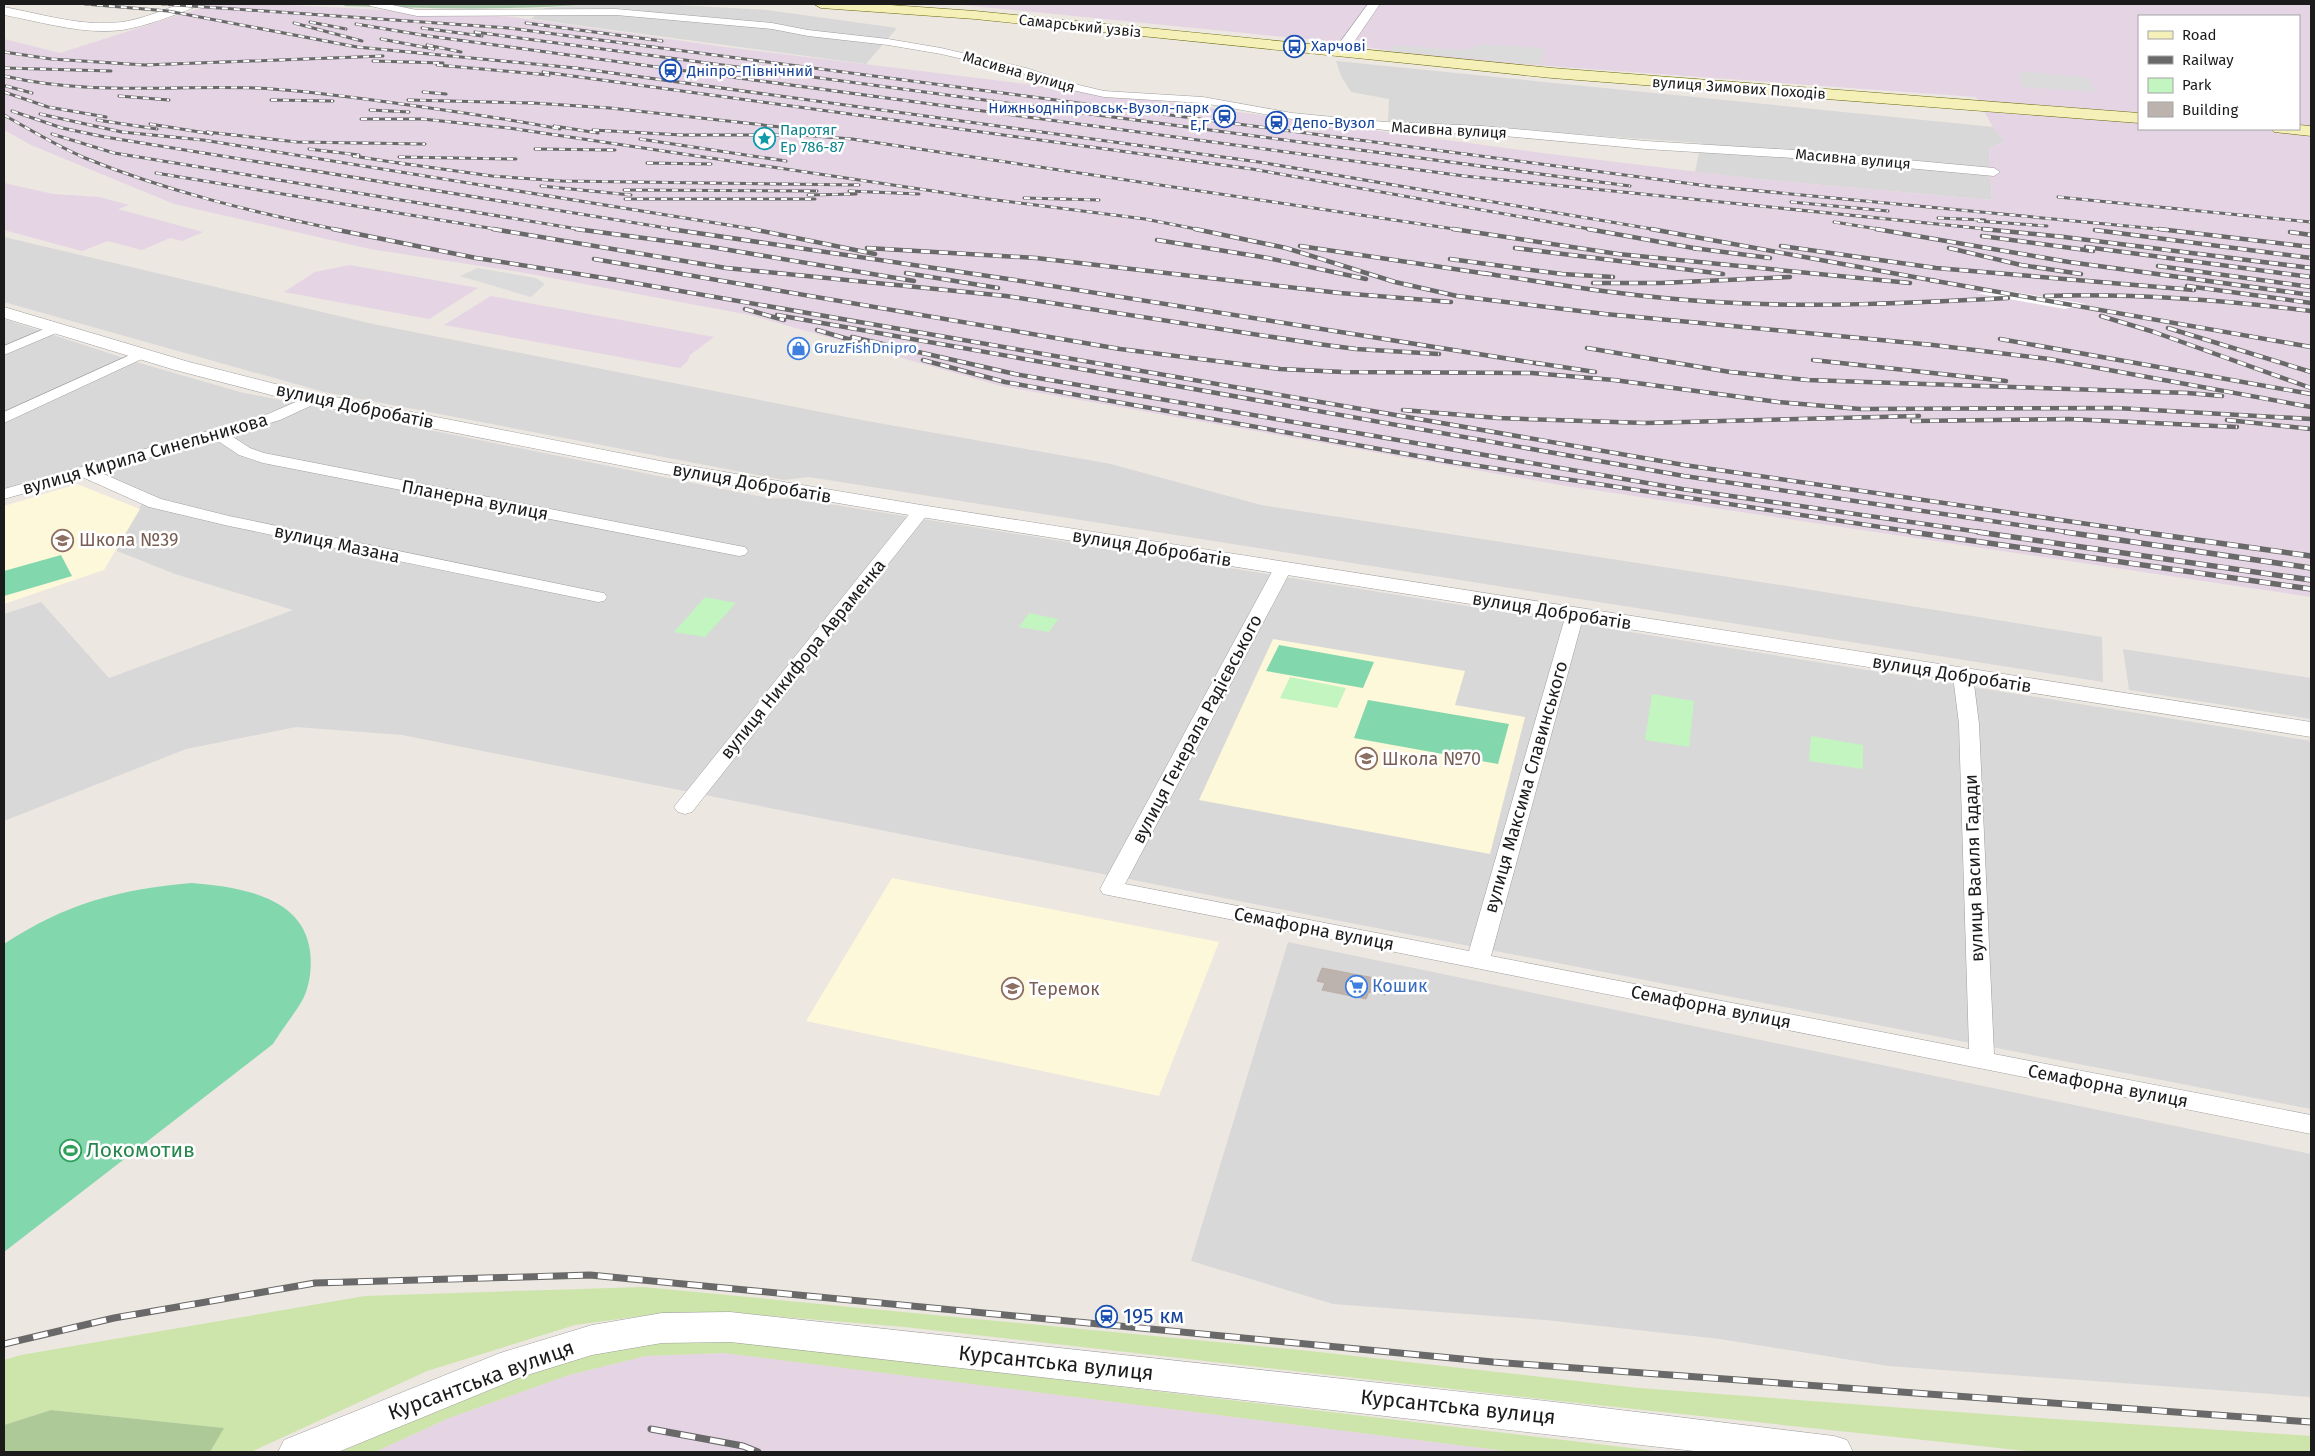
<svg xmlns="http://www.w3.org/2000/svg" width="2315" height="1456" font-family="'Fira Sans',sans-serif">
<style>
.residential{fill:#d9d8d8}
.industrial{fill:#e5d4e4;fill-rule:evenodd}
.education{fill:#fdf8da}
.grass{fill:#cde4aa}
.forest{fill:#adc998}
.cemetery{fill:#a4c4a5}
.park{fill:#c2f5c0}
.pitch{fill:#83d7ad}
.parking{fill:#dbdbdb}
.pier{fill:#fff}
.building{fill:#bcb2ae;stroke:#bdada5}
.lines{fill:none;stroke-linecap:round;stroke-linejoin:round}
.minor-casing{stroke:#9f9f9f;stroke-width:1}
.tertiary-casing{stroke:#9f9f9f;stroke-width:1}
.secondary-casing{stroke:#69680b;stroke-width:1}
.minor{fill:#fff;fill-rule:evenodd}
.tertiary{fill:#fff;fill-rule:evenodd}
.secondary{fill:#f5f0b7;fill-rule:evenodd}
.rail-far3-casing{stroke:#696969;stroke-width:3}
.rail-far2-casing{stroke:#696969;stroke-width:4.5}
.rail-far1-casing{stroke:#696969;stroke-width:5.5}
.rail-casing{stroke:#696969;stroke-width:7}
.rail-far3{stroke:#fff;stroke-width:2;stroke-dasharray:6;stroke-linecap:butt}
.rail-far2{stroke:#fff;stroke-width:3;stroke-dasharray:9;stroke-linecap:butt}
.rail-far1{stroke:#fff;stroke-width:4;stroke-dasharray:11;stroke-linecap:butt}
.rail{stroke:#fff;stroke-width:5;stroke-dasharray:15;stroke-linecap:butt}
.labels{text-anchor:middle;stroke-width:5;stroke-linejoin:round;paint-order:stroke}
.far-street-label{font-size:15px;fill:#1b1b1b;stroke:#fff}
.far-transit-label{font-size:15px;fill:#164399;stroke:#fff;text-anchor:start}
.far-culture-label{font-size:15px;fill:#0d838f;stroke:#fff;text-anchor:start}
.far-shop-label{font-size:15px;fill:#366cbe;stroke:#fff;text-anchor:start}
.street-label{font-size:18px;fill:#1b1b1b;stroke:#fff}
.education-label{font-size:18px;fill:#785e54;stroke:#fff;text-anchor:start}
.shop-label{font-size:18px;fill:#366cbe;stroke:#fff;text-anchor:start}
.near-leisure-label{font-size:21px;fill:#27864d;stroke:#fff;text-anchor:start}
.near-transit-label{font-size:21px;fill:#164399;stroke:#fff;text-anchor:start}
.near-street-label{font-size:21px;fill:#1b1b1b;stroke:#fff}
</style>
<rect width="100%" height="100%" fill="#ece7e1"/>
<g class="residential">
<polygon points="593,4 658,4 767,10 897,28 866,64 531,19 544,8"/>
<polygon points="1336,61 1993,127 2005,142 1989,148 1992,200 1757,179 1695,172 1701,143 1388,121 1389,99 1351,92 1341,76"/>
<polygon points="4,237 373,324 867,421 1111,464 1261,505 1787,586 2102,637 2103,682 809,477 784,480 324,392 4,302"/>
<polygon points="4,319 136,362 240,392 768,498 798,499 2311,741 2311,1109 1330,919 402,735 296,727 186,749 4,821 4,614 41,602 109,678 293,610 175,574 117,551 118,540 148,495 81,469 4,491"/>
<polygon points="2123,649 2311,678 2311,719 2129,690"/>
<polygon points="1288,942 2311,1154 2311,1397 1888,1366 1720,1339 1545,1320 1333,1304 1191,1261"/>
</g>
<g class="industrial">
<path d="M 214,4 L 269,4 L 513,17 L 725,47 L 1091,92 L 1550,154 L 1757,179 L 1992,200 L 1989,148 L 2005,142 L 1993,127 L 1976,97 L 1480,61 L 1390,51 L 1336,42 L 963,5 L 2311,4 L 2311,597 L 1560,485 L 1001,386 L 750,315 L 520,272 L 370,249 L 174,204 L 31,145 L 4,130 L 4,39 L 60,53 ZM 2139,16 L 2299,16 L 2299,129 L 2139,129 Z"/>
<polygon points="4,183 53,194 99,197 129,205 118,209 203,232 182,241 170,238 142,250 107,241 82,251 4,230"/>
<polygon points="350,265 478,288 429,319 284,292 315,272"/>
<polygon points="491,296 714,337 690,355 687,362 680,368 444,325"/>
<polygon points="724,1353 1514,1452 375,1452 449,1418 569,1375 646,1356"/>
</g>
<g class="education">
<polygon points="77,484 140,509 104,570 4,604 4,506"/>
<polygon points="1273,639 1465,671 1455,705 1525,717 1490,854 1199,800"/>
<polygon points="892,878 1219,942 1159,1096 806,1021"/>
</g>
<g class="grass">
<polygon points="643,1287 1310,1351 1639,1388 2011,1416 2311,1436 2311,1452 2036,1452 1541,1399 905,1327 724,1312 649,1315 575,1325 427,1371 251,1452 210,1452 223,1428 51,1410 4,1425 4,1360 21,1355 365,1296"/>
<polygon points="710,1339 837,1353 1664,1452 1514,1452 724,1353 646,1356 569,1375 449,1418 375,1452 340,1452 515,1374 584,1353 666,1341"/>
</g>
<polygon class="forest" points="51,1410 224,1428 210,1452 4,1452 4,1425"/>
<path class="cemetery" d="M 349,4 L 593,4 C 509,11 426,8 343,6 Z"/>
<g class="park">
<polygon points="705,597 736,603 705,637 674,632"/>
<polygon points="1029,613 1058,619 1049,632 1019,627"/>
<polygon points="1290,677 1346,688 1337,708 1280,698"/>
<polygon points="1652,694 1694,701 1689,747 1645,740"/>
<polygon points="1811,736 1863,745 1863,769 1809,761"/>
</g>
<g class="pitch">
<polygon points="61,555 72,576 4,596 4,571"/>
<polygon points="1279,645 1374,662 1363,688 1266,671"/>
<polygon points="1368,700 1509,724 1498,764 1354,738"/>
<path d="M 192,883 C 237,887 303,895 310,951 C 312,967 310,985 303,999 C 294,1015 282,1029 273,1044 L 4,1252 L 4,944 C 65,904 119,889 192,883 Z"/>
</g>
<g class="parking">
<polygon points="1482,44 1545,48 1542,65 1390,51 1394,45 1465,50"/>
<polygon points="2019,71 2089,78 2095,92 2022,87"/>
<polygon points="478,268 536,278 545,284 531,297 460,276"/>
</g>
<polygon class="pier" points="2008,291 2086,304 2065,309 1976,293"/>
<polygon class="building" points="1322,968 1390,981 1385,995 1369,992 1366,999 1322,990 1325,983 1317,981"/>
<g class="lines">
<defs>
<g id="minor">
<polygon points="369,4 387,4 417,10 616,9 772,23 808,30 888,39 941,48 1026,68 1079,85 1104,91 1203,97 1292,113 1385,122 1482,126 1646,141 1809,151 1994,168 2000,172 1994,176 1809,159 1646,149 1482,134 1385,130 1292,119 1203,103 1104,97 1072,90 1019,72 941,54 888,45 808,36 772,29 616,15 417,16 370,6"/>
<polygon points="56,324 63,328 61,331 4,355 4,346"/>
<polygon points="141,350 148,354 146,357 4,423 4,412"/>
<polygon points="314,394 319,396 322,399 319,402 280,420 230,435 250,448 264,453 739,546 745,547 748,551 745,555 739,556 263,463 239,455 215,439 99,472 161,499 229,516 598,592 604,593 607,597 604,601 598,602 229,526 149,507 82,477 4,499 4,489 268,414"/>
<polygon points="921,506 927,507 930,511 927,515 692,812 685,814 678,812 674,807 678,802 915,507"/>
<polygon points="1283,563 1289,564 1292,568 1125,884 1469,951 1566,614 1568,610 1582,610 1584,614 1491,956 1969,1049 1959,724 1953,676 1956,672 1963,670 1970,672 1973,676 1979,724 1994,1054 2311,1115 2311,1134 1103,894 1100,889 1274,568 1277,564"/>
</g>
<g id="tertiary">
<path d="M 180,4 L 197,4 L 195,7 C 172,16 147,26 122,30 C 83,35 42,22 4,15 L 4,7 C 42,14 82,27 122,22 C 142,19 161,11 180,4 Z"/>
<polygon points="1368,4 1380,4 1345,55 1335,55 1333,52"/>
<polygon points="4,307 189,362 299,390 665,462 921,505 2311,722 2311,737 921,517 665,474 298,402 175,370 4,318"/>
<polygon points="730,1312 1555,1402 1834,1436 1847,1440 1853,1452 1703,1452 730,1342 662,1343 592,1355 521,1377 338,1452 278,1452 284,1440 500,1353 592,1325 662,1313"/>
</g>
<g id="secondary">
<polygon points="814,4 876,4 975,11 1552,68 2139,113 2139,123 1552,78 975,19 821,8"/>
<polygon points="2299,125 2311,126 2311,136 2274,132 2272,129 2299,129"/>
</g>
</defs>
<use href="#minor" class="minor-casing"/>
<use href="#tertiary" class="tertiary-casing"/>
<use href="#secondary" class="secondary-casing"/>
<use href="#minor" class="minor"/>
<use href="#tertiary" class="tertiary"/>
<use href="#secondary" class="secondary"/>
<defs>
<g id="rail-far3">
<polyline points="85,4 168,11 357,47 576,68 1259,162 1658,230"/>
<polyline points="162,4 509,28 1708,186 2169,230"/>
<polyline points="310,22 346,29"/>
<polyline points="294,23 362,41"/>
<polyline points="526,23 662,41"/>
<polyline points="356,24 428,36 1464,176 1996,230"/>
<polyline points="422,28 482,36"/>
<polyline points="475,32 1630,186"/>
<polyline points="381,39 434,49"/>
<polyline points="427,45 461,52"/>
<polyline points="4,52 51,59 145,65 383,56"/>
<polyline points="373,61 443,63"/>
<polyline points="437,65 549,75"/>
<polyline points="4,68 111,71"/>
<polyline points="543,72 1252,169 1595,230"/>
<path d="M 4,76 C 91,96 169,85 256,88 C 303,90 349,97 395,103 C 450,111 505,118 560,129"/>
<polyline points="6,86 32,93"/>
<polyline points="4,92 48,107 106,117"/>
<polyline points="423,92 446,94"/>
<polyline points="119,96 169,100"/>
<polyline points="271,100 333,101"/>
<polyline points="408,100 533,103 610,108 799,129"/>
<polyline points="370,110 409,112"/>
<polyline points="12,111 62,128 105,137 679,230"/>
<polyline points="40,114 122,132 203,140 759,230"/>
<path d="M 4,115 C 30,130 57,146 85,158 C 166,191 253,212 339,230"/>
<polyline points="361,119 422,119 509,128 980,198 1145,219 1201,230"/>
<polyline points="97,120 157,129"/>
<polyline points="150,124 212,134"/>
<polyline points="554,126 598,133"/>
<polyline points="593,130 682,135 801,135 852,139 1461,230"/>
<polyline points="207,132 297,142 425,144"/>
<polyline points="52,134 114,153 584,230"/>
<polyline points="640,139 786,161"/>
<polyline points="309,149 359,155"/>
<polyline points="535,149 615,150"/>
<polyline points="353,156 405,164"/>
<polyline points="399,157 516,159"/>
<polyline points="399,163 492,176 562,181 859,185"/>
<polyline points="647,163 711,164"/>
<polyline points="156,173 501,230"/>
<polyline points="541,186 631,195"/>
<polyline points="624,190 817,191"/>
<polyline points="849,191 919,194"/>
<polyline points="808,195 856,194"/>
<polyline points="2058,197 2311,222"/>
<polyline points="1024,198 1099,200"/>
<polyline points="625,199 815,199"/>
<polyline points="1791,202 1888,211"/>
<polyline points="1938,218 1985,220"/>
<polyline points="1978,221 2047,226"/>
<polyline points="1834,222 1884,230"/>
<polyline points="2095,230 2098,230"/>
</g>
<g id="rail-far2">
<polyline points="333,229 476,258 617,280 1684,465 2149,533"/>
<polyline points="493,229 726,268 1006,296 1318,344 1356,349 1439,354"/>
<polyline points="576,229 711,247 914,281"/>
<polyline points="670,229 1015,280 1541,364"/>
<polyline points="752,229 875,254"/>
<polyline points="1195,229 1286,248 1395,282 1457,296 1605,314 1933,345 2049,359 2311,407"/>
<polyline points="1453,229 1618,254 1910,283"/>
<polyline points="1588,229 1699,249"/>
<polyline points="1651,229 1936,281"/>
<polyline points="1876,229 2069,262 2311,295"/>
<polyline points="1983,229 2064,237 2311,268"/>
<polyline points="2159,229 2311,247"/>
<polyline points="2095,230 2311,258"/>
<polyline points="2290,232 2311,235"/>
<polyline points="1982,236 2093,251"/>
<polyline points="1157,240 1268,258 1366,279"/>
<polyline points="1300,246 1488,274"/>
<polyline points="1781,246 1936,268 2194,290"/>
<polyline points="2086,247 2311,277"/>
<polyline points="867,248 1036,258 1340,293 1451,302"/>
<polyline points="1515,248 1723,274"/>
<polyline points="1693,248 1770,258"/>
<polyline points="1949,248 2021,265 2081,274"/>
<polyline points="594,259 1120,349 1280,369 1343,372 1532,373 1614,380 1778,402 1860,409 2116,408 2311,419"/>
<polyline points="1450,259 1562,274 1613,277"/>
<polyline points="2158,266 2311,287"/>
<polyline points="906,273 998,288"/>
<path d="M 1483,273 C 1560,285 1638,298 1716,302 C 1813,308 1911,303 2008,298"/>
<polyline points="1930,280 2311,347"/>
<polyline points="1593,283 1661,283 1790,277"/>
<polyline points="2187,286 2311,303"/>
<path d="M 2045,296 C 2134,293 2222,300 2311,311"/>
<polyline points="745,309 784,320"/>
<polyline points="777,315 1684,476 2073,533"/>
<polyline points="2101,316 2154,332 2311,388"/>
<polyline points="2168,328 2311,372"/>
<polyline points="817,330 858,342"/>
<polyline points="852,337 1015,374 1682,489 1987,533"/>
<polyline points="2000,339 2311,394"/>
<polyline points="1587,348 1730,372 1808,380 2188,393 2222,396"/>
<polyline points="923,360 1005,382 1446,461 1920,533"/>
<polyline points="1813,360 2006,381"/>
<polyline points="1536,363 1595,372"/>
<polyline points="1403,410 1498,418 1645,423 1919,416"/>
<polyline points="2227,420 2311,429"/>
<polyline points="1912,421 2069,419 2237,427"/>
</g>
<g id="rail-far1">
<polyline points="1911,532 2311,589"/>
<polyline points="1978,532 2311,580"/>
<polyline points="2065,532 2311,568"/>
<polyline points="2140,532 2311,556"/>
</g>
<g id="rail">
<polyline points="4,1344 114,1318 315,1283 590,1275 1493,1362 2311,1422"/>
<polyline points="651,1429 743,1446 758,1452"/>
</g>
</defs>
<use href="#rail-far3" class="rail-far3-casing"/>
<use href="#rail-far2" class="rail-far2-casing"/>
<use href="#rail-far1" class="rail-far1-casing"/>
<use href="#rail" class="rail-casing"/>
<use href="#rail-far3" class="rail-far3"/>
<use href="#rail-far2" class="rail-far2"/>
<use href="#rail-far1" class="rail-far1"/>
<use href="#rail" class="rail"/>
</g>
<defs>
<symbol id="bus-ring" viewBox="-11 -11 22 22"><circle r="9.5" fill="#fff" stroke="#1a4fb4" stroke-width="1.5"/><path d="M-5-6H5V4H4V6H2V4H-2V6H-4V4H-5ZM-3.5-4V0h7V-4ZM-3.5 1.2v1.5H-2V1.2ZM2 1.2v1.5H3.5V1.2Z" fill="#1a4fb4"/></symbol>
<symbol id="station-ring" viewBox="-11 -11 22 22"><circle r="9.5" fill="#fff" stroke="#1a4fb4" stroke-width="1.5"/><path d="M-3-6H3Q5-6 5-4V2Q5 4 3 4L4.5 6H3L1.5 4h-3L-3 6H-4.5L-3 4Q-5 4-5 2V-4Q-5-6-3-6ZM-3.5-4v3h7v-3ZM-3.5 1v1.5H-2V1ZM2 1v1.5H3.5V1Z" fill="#1a4fb4"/></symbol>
<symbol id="sight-ring" viewBox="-11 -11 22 22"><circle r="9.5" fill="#fff" stroke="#0f9aa8" stroke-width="1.5"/><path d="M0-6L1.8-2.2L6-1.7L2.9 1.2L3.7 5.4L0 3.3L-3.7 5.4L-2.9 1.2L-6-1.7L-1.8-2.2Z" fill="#0f9aa8"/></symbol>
<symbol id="shop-ring" viewBox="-11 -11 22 22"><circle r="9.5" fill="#fff" stroke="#3f7fe0" stroke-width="1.5"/><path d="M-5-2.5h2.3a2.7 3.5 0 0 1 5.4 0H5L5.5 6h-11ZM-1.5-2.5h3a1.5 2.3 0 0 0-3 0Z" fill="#3f7fe0"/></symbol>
<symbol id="school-ring" viewBox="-11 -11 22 22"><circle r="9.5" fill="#fff" stroke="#8d6e63" stroke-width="1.5"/><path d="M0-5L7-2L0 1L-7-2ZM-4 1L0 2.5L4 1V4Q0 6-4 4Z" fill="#8d6e63"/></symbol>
<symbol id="supermarket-ring" viewBox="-11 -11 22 22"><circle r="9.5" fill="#fff" stroke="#3f7fe0" stroke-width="1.5"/><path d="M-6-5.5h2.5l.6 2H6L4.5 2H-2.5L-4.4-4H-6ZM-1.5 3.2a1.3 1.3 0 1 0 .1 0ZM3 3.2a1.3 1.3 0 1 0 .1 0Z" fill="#3f7fe0"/></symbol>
<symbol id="stadium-ring" viewBox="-11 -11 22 22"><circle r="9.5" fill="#fff" stroke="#2e9e5b" stroke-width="1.5"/><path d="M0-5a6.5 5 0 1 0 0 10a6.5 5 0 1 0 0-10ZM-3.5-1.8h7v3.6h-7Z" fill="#2e9e5b"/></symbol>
</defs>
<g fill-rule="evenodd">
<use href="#bus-ring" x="1282" y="34" width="25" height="25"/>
<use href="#station-ring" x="658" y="58" width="25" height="25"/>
<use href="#station-ring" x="1212" y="104" width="25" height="25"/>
<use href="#station-ring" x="1264" y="110" width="25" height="25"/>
<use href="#sight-ring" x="752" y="126" width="25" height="25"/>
<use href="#shop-ring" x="786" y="336" width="25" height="25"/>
<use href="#school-ring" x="50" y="528" width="25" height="25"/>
<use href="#school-ring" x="1354" y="746" width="25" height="25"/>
<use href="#supermarket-ring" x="1344" y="974" width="25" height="25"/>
<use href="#school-ring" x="1000" y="976" width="25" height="25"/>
<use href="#stadium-ring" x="58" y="1138" width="25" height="25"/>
<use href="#station-ring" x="1094" y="1304" width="25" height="25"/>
</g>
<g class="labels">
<g class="far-street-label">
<text transform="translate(1080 26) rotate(6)" y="5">Самарський узвіз</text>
<text transform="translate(1019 72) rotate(16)" y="5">Масивна вулиця</text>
<text transform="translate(1739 88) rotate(4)" y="5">вулиця Зимових Походів</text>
<text transform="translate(1449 130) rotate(3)" y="5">Масивна вулиця</text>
<text transform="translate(1853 159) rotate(5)" y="5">Масивна вулиця</text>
</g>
<g class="far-transit-label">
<text x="1311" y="51">Харчові</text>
<text x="687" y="76">Дніпро-Північний</text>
<text x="1209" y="113" text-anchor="end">Нижньодніпровськ-Вузол-парк<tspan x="1209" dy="17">Е,Г</tspan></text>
<text x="1293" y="128">Депо-Вузол</text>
</g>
<g class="far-culture-label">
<text x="780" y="135">Паротяг<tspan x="780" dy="17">Ер 786-87</tspan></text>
</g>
<g class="far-shop-label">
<text x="814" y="353">GruzFishDnipro</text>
</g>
<g class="street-label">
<text transform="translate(355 406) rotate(12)" y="6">вулиця Добробатів</text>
<text transform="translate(145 454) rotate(-16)" y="6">вулиця Кирила Синельникова</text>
<text transform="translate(752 483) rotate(10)" y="6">вулиця Добробатів</text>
<text transform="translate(475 500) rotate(11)" y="6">Планерна вулиця</text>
<text transform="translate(337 544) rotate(12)" y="6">вулиця Мазана</text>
<text transform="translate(1152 548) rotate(9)" y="6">вулиця Добробатів</text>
<text transform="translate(1552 611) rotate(9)" y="6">вулиця Добробатів</text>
<text transform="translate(803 659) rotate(-51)" y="6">вулиця Никифора Авраменка</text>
<text transform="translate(1952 674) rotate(9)" y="6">вулиця Добробатів</text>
<text transform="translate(1197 729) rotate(-62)" y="6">вулиця Генерала Радієвського</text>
<text transform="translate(1526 787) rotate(-74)" y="6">вулиця Максима Славинського</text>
<text transform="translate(1974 868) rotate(-92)" y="6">вулиця Василя Гадади</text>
<text transform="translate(1314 929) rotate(11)" y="6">Семафорна вулиця</text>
<text transform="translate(1711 1007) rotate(11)" y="6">Семафорна вулиця</text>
<text transform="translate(2108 1086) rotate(11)" y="6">Семафорна вулиця</text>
</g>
<g class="education-label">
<text x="79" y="546">Школа №39</text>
<text x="1382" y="765">Школа №70</text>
<text x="1029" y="995">Теремок</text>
</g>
<g class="shop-label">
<text x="1372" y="992">Кошик</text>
</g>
<g class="near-leisure-label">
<text x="86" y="1157">Локомотив</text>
</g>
<g class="near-transit-label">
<text x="1123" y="1323">195 км</text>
</g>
<g class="near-street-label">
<text transform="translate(1056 1363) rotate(6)" y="7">Курсантська вулиця</text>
<text transform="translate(481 1380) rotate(-20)" y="7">Курсантська вулиця</text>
<text transform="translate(1458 1407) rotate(6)" y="7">Курсантська вулиця</text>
</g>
</g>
<rect width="2315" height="1456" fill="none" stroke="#1b1b1b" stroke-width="10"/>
<rect x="2138" y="15" width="162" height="115" fill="#ffffff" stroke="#a4a4a4"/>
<rect x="2148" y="31" width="25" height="8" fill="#f5f0b7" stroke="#a4a4a4"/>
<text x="2182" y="40" font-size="15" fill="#1b1b1b">Road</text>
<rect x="2148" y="56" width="25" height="8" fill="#696969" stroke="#a4a4a4"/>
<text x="2182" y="65" font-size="15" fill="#1b1b1b">Railway</text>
<rect x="2148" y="78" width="25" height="15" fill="#c2f5c0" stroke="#a4a4a4"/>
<text x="2182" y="90" font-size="15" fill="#1b1b1b">Park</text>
<rect x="2148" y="102" width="25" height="15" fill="#bcb2ae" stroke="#a4a4a4"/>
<text x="2182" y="115" font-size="15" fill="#1b1b1b">Building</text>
</svg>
